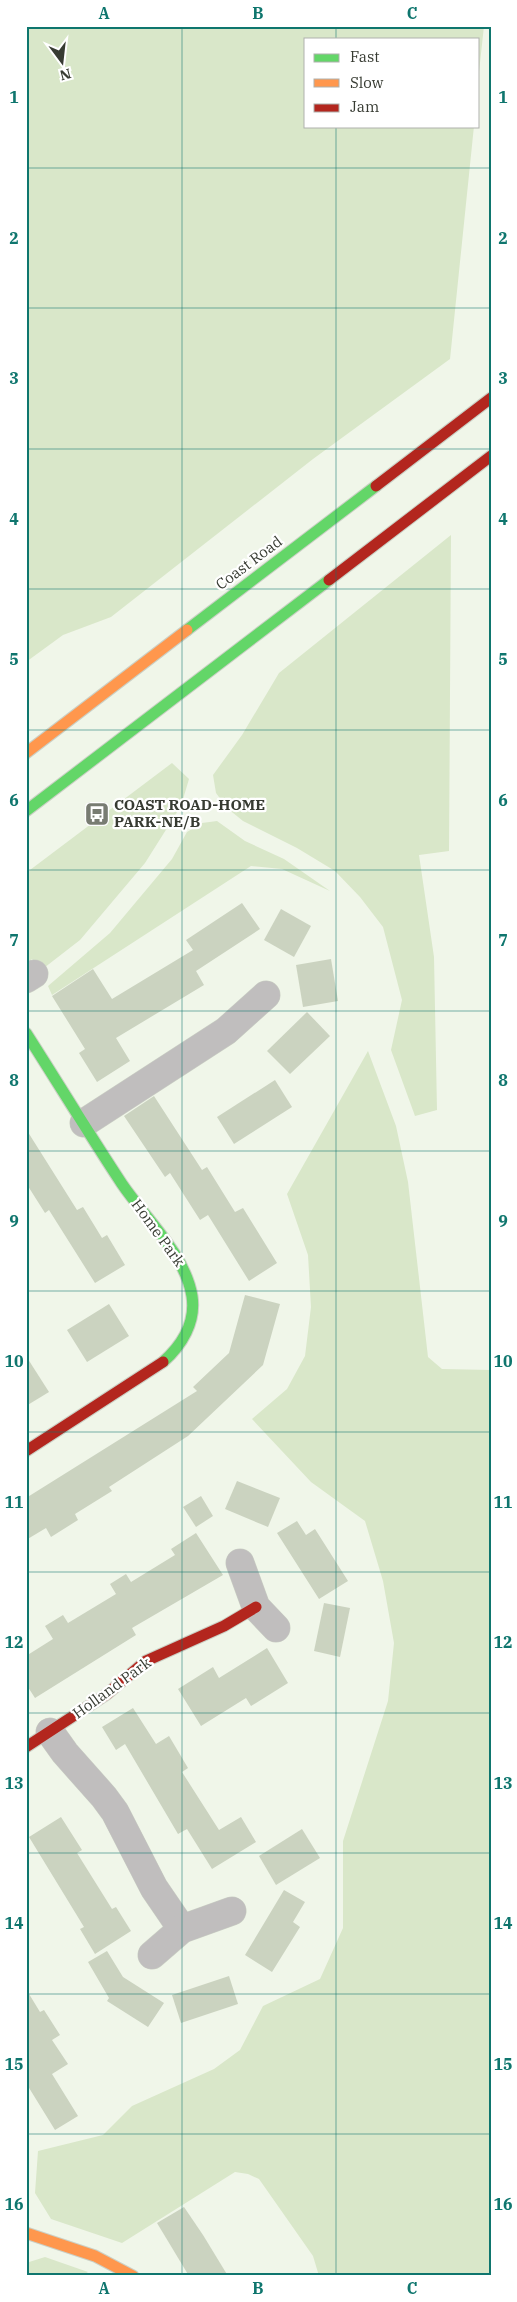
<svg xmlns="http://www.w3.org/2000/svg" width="517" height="2302" font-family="'IBM Plex Serif',serif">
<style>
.green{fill:#d9e7c9}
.building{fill:#cbd3c0}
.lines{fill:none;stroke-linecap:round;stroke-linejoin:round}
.street-casing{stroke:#cbd0c5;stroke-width:29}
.fast-casing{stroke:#cbd0c5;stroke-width:13}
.slow-casing{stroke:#cbd0c5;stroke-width:13}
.jam-casing{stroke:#cbd0c5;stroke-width:13}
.street{stroke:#c0bebe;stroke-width:28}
.fast{stroke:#63d668;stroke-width:11}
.slow{stroke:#ff974d;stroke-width:11}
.jam{stroke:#b3261e;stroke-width:11}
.grid{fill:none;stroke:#0f766e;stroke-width:1;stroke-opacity:0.55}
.labels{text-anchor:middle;stroke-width:4.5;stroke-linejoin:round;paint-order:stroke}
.street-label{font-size:15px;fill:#373b32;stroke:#fff}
.poi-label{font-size:15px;font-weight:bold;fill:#373b32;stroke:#fff;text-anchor:start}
.neatline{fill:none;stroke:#0f766e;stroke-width:2}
.grid-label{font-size:16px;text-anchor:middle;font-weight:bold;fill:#0f766e}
</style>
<rect width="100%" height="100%" fill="#f0f6e9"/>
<g class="green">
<polygon points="26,26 484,26 478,81 478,39 306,39 306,126 474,126 450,359 313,459 111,617 63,635 26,662"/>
<polygon points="451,535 449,851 419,855 434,957 437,1110 415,1116 391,1050 402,1000 383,927 360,897 335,871 297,848 243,821 227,808 216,793 213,775 242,735 279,673"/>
<polygon points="172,763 189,779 181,806 145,863 80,940 40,971 32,959 26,963 26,873"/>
<polygon points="217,821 245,841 284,859 330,891 282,869 251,866 52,995 48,986 110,933 172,859 187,832 202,823"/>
<polygon points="368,1051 396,1126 408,1182 428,1357 442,1369 491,1370 491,2276 319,2276 313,2256 259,2179 248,2174 235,2172 122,2243 51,2219 35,2193 38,2151 103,2135 132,2106 214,2069 240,2050 263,2006 320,1979 343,1928 343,1841 388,1701 394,1643 383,1581 365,1521 311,1482 252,1419 287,1389 305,1356 311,1307 308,1255 287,1194"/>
<polygon points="45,2257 88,2272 82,2276 26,2276 26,2263"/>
</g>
<g class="building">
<polygon points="242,903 260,929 196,971 204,985 116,1038 130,1061 97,1082 79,1053 85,1049 52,996 93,969 112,999 193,950 186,940"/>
<polygon points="281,909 311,926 294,957 264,940"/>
<polygon points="331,959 338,1001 303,1007 296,965"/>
<polygon points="307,1012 330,1036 290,1074 267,1051"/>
<polygon points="275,1080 292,1107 234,1144 217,1117"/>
<polygon points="154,1096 202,1170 207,1167 235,1212 243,1208 277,1263 249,1281 208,1215 200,1220 170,1173 165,1177 124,1116"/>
<polygon points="26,1129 77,1210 83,1207 102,1238 107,1235 125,1265 95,1283 49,1210 45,1213 26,1183"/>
<polygon points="245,1295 280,1304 263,1365 188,1436 109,1487 112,1491 75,1514 78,1520 51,1537 46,1528 26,1540 26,1498 197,1391 193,1387 229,1353"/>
<polygon points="109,1304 129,1336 87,1362 67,1330"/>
<polygon points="26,1356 49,1392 26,1406"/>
<polygon points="237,1481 280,1498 268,1527 225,1509"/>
<polygon points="201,1496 213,1516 196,1527 183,1507"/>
<polygon points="297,1521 306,1535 315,1529 348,1581 319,1599 277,1533"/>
<polygon points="196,1533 223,1575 132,1628 136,1635 35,1698 26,1684 26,1656 53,1639 45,1626 63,1615 68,1623 116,1594 110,1584 126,1574 131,1582 175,1555 171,1549"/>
<polygon points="324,1603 350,1608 340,1657 314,1651"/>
<polygon points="267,1648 288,1683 251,1706 246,1698 201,1726 178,1689 213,1667 219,1678"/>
<polygon points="133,1708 156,1744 169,1736 188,1768 182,1772 219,1830 241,1817 256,1842 212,1869 187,1829 178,1834 125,1744 116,1750 102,1727"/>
<polygon points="61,1817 82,1850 77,1853 112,1909 116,1907 131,1931 95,1954 80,1929 84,1927 29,1837"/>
<polygon points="302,1829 320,1858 276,1885 259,1856"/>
<polygon points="284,1890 305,1902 293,1922 300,1927 272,1972 245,1955"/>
<polygon points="107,1951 123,1977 164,2003 148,2027 107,2001 109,1998 88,1962"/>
<polygon points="229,1976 238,2004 181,2023 172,1995"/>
<polygon points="26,1989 40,2012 44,2010 60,2035 52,2040 68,2064 52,2074 78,2116 55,2130 26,2083"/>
<polygon points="184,2207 203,2235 228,2276 189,2276 157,2223"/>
</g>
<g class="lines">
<defs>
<g id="street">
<polyline points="26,979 34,974"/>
<polyline points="84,1123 226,1031 266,995"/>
<polyline points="240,1563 256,1607 276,1628"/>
<polyline points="50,1732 65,1753 104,1797 115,1812 154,1888 182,1929"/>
<polyline points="152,1955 182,1929 232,1911"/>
</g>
<g id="fast">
<polyline points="187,630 376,486"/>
<polyline points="26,811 329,580"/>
<path d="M 26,1033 C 58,1083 89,1134 122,1184 C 145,1218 185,1254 192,1296 C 196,1322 182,1345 163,1362"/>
</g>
<g id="slow">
<polyline points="26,753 187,630"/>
<polyline points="26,2233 95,2256 133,2276"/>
</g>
<g id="jam">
<polyline points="376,486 491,398"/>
<polyline points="329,580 491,456"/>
<polyline points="26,1451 163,1362"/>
<polyline points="26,1747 107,1694 146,1661 224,1626 256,1607"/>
</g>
</defs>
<use href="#street" class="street-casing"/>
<use href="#fast" class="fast-casing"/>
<use href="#slow" class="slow-casing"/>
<use href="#jam" class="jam-casing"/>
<use href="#street" class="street"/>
<use href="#fast" class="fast"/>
<use href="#slow" class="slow"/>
<use href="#jam" class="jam"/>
</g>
<path class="grid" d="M 182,26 L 182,2276M 336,26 L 336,39M 336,126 L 336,2276M 26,168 L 491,168M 26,308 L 491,308M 26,449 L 491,449M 26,589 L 491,589M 26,730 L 491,730M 26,870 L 491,870M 26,1011 L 491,1011M 26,1151 L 491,1151M 26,1291 L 491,1291M 26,1432 L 491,1432M 26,1572 L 491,1572M 26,1713 L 491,1713M 26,1853 L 491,1853M 26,1994 L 491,1994M 26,2134 L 491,2134"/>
<defs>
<symbol id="bus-square" viewBox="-11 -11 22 22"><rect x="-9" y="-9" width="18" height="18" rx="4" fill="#787c72" stroke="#fff"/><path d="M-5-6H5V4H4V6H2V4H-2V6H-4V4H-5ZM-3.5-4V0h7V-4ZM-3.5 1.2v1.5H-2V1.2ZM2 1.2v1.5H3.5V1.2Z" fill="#fff"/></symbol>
</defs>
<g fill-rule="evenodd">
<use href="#bus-square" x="83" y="800" width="28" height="28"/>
</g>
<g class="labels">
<g class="street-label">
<text transform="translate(249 563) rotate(-37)" y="5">Coast Road</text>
<text transform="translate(158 1233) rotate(54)" y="5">Home Park</text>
<text transform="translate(112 1688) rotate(-36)" y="5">Holland Park</text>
</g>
<g class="poi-label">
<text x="114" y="810">COAST ROAD-HOME<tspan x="114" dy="17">PARK-NE/B</tspan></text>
</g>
</g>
<rect width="517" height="2302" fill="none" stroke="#ffffff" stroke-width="55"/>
<rect x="304" y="38" width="175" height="90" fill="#ffffff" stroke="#afb1ad"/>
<rect x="314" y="54" width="25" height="8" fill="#63d668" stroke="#afb1ad"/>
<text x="350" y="62" font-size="15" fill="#373b32">Fast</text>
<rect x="314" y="79" width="25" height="8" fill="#ff974d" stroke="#afb1ad"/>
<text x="350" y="88" font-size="15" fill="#373b32">Slow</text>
<rect x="314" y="104" width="25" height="8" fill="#b3261e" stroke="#afb1ad"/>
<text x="350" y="112" font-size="15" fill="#373b32">Jam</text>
<g transform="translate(62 62) rotate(165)" stroke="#ffffff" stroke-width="4" paint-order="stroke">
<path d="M0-4L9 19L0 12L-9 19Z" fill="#373b32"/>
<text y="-8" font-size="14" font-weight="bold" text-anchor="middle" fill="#373b32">N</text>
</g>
<rect x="28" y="28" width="462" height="2246" class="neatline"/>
<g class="grid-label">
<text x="104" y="19">A</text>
<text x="258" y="19">B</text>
<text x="412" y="19">C</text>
<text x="14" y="103">1</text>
<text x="503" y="103">1</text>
<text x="14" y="244">2</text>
<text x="503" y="244">2</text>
<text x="14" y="384">3</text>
<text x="503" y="384">3</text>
<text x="14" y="525">4</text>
<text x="503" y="525">4</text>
<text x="14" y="665">5</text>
<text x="503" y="665">5</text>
<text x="14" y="806">6</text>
<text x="503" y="806">6</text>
<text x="14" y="946">7</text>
<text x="503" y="946">7</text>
<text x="14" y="1086">8</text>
<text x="503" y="1086">8</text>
<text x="14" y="1227">9</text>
<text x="503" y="1227">9</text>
<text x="14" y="1367">10</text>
<text x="503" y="1367">10</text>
<text x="14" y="1508">11</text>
<text x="503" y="1508">11</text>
<text x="14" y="1648">12</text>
<text x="503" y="1648">12</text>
<text x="14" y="1789">13</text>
<text x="503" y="1789">13</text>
<text x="14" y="1929">14</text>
<text x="503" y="1929">14</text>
<text x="14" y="2070">15</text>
<text x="503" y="2070">15</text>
<text x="14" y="2210">16</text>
<text x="503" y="2210">16</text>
<text x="104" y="2294">A</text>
<text x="258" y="2294">B</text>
<text x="412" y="2294">C</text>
</g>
</svg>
